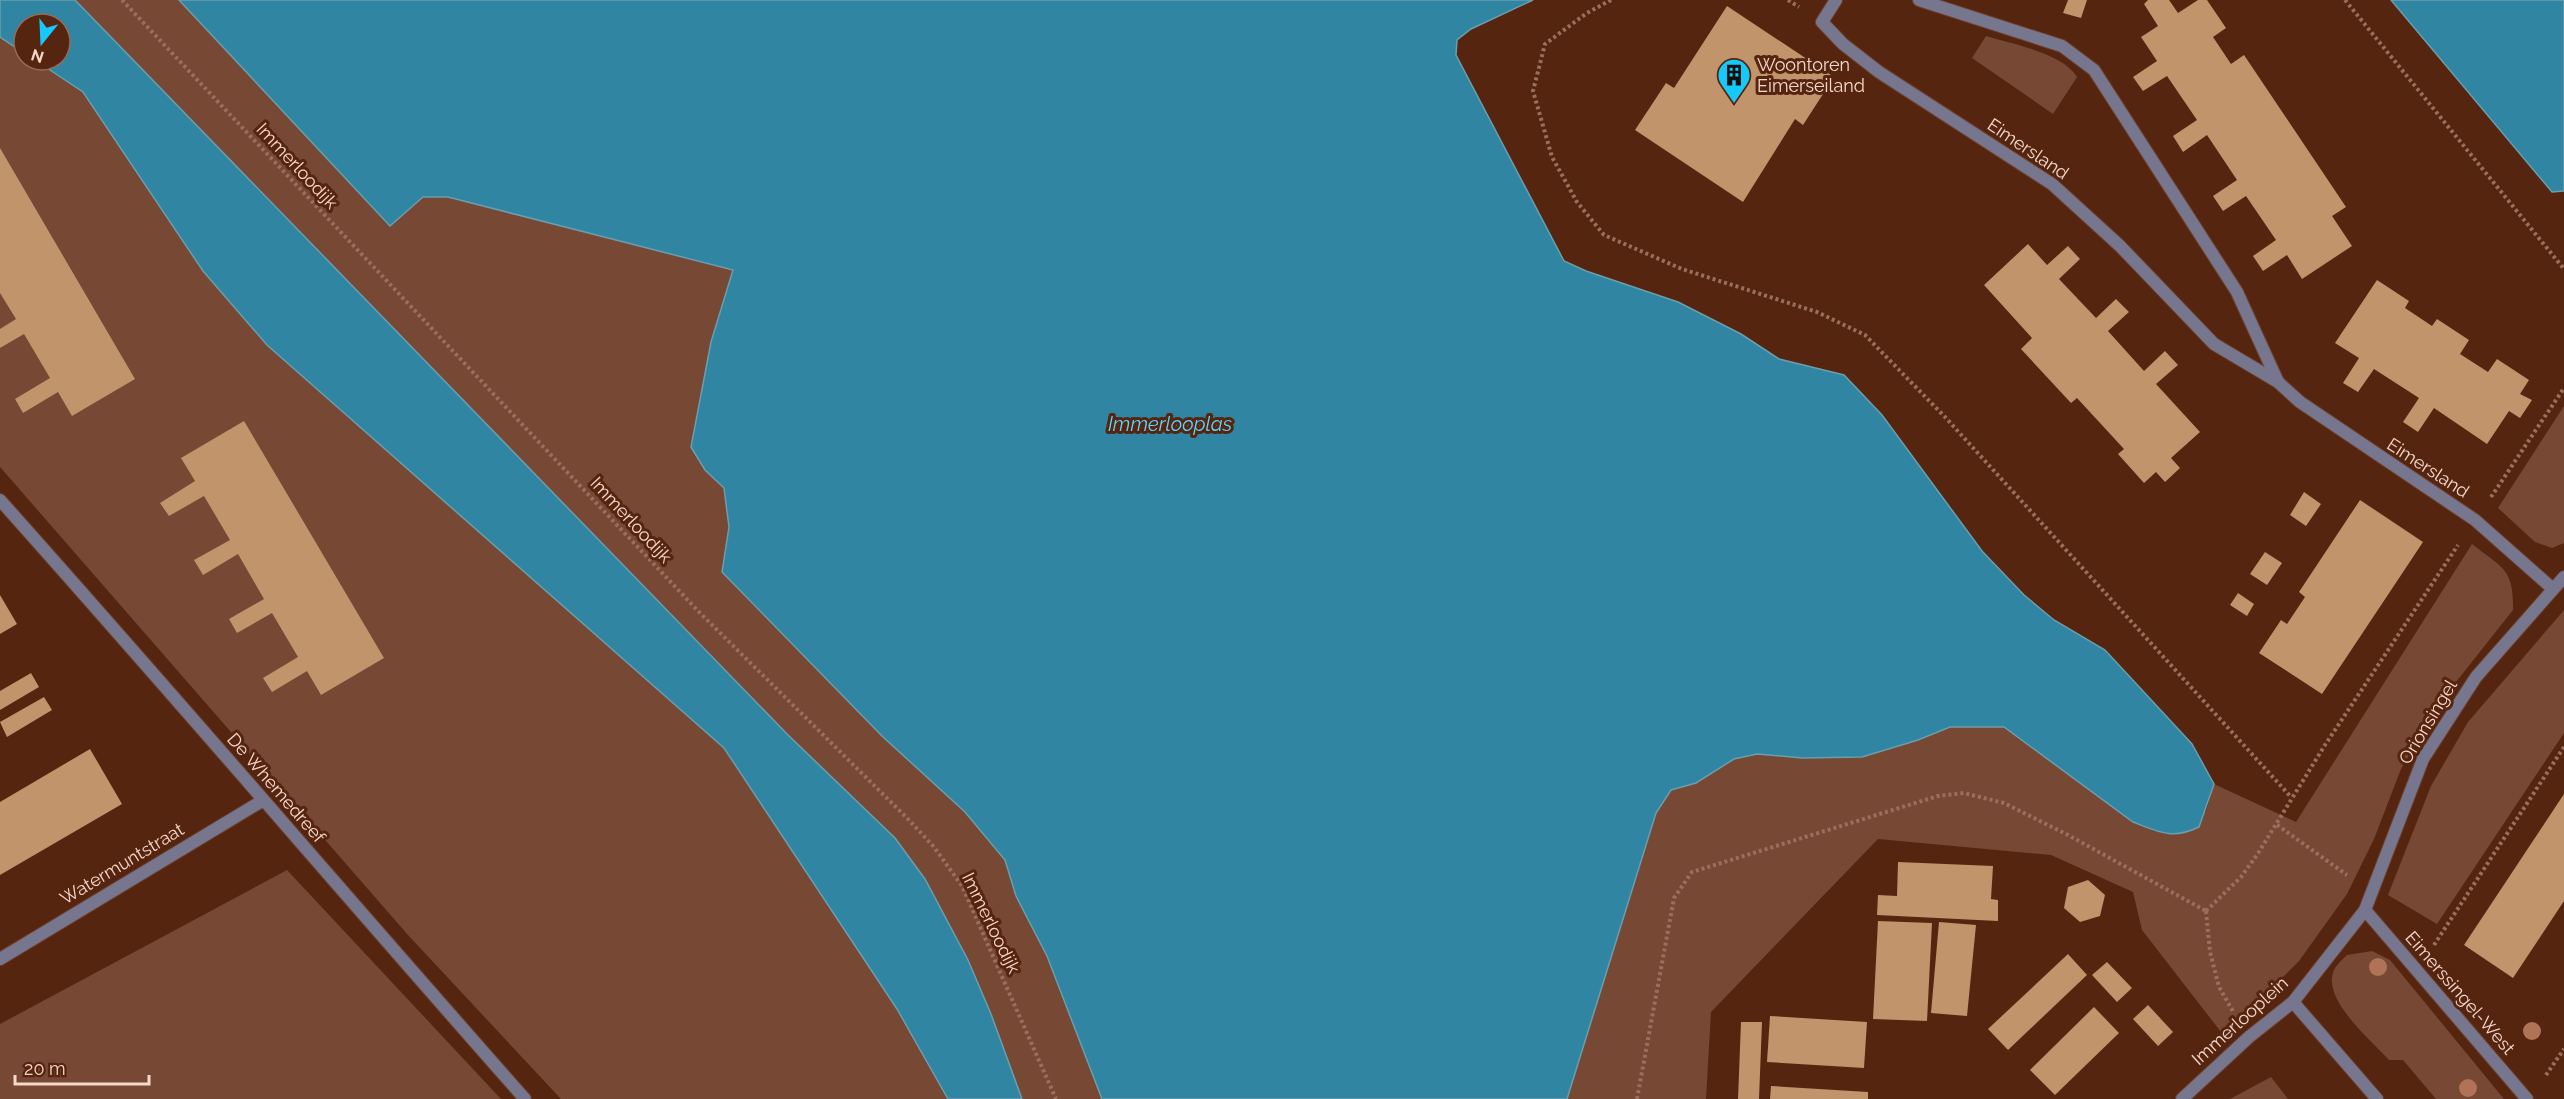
<svg xmlns="http://www.w3.org/2000/svg" width="2564" height="1099" font-family="Raleway,sans-serif">
<style>
.green{fill:#774833}
.water{fill:#2f85a2;stroke:#6b9eae;stroke-width:1.5}
.building{fill:#c1946b}
.lines{fill:none;stroke-linecap:round;stroke-linejoin:round}
.street-casing{stroke:#6f412d;stroke-width:14}
.path{stroke:#98705d;stroke-width:4;stroke-dasharray:3 3;stroke-linecap:butt}
.street{stroke:#76778e;stroke-width:12}
.tree{fill:#b17357}
.labels{text-anchor:middle;stroke-width:6;stroke-linejoin:round;paint-order:stroke}
.poi-label{font-size:18px;fill:#f6d7ca;stroke:#55250f;text-anchor:start}
.street-label{font-size:18px;fill:#f6d7ca;stroke:#55250f}
.water-label{font-size:20px;font-style:italic;fill:#5cd4fd;stroke:#55250f}
</style>
<rect width="100%" height="100%" fill="#55250f"/>
<g class="green">
<polygon points="75,0 179,0 390,225 424,197 448,197 733,270 711,342 705,470 724,488 729,527 722,572 882,736 965,812 1005,860 1016,896 1047,956 1102,1099 1022,1099 991,1014 968,960 925,879 895,838 788,735"/>
<path d="M 1986,36 C 2012,44 2063,53 2077,77 L 2053,114 L 1972,58 Z"/>
<polygon points="0,37 24,53 24,60 35,60 83,92 203,271 267,345 724,748 897,1009 948,1099 561,1099 408,935 0,467"/>
<polygon points="2564,406 2564,543 2552,548 2535,542 2498,508"/>
<path d="M 2472,544 C 2502,568 2514,568 2513,610 L 2441,701 L 2401,769 L 2374,839 L 2347,894 L 2299,961 L 2253,1007 L 2221,1032 L 2142,930 L 2133,892 L 2051,855 L 1878,839 L 1711,1012 L 1706,1099 L 1567,1099 L 1648,835 L 1656,813 L 1671,790 L 1696,783 L 1734,759 L 1757,754 L 1802,758 L 1862,757 L 1918,740 L 1950,727 L 2004,727 L 2133,821 L 2206,811 L 2214,784 L 2296,822 Z"/>
<polygon points="2564,610 2564,733 2437,924 2388,895 2431,786 2468,722"/>
<polygon points="287,870 501,1099 0,1099 0,1024"/>
<path d="M 2372,951 L 2390,960 L 2504,1099 L 2436,1099 L 2403,1060 L 2389,1060 C 2371,1040 2321,999 2334,970 C 2337,964 2343,959 2347,955 Z"/>
<polygon points="2271,1077 2288,1099 2230,1099"/>
</g>
<g class="water">
<polygon points="0,0 75,0 788,735 895,838 925,879 968,960 991,1014 1022,1099 948,1099 897,1009 724,748 267,345 203,271 83,92 35,60 60,60 60,24 24,24 24,53 0,37"/>
<path d="M 179,0 L 1533,0 L 1471,29 L 1457,40 L 1456,55 L 1564,261 L 1586,271 L 1678,302 L 1741,334 L 1779,359 L 1844,375 L 1882,415 L 1982,551 L 2024,595 L 2054,620 L 2105,650 L 2192,744 L 2214,784 L 2199,827 C 2172,840 2159,832 2133,822 L 2004,727 L 1950,727 L 1918,740 L 1862,757 L 1802,758 L 1757,754 L 1734,759 L 1696,783 L 1671,790 L 1656,813 L 1567,1099 L 1102,1099 L 1047,956 L 1016,896 L 1005,860 L 965,812 L 882,736 L 722,572 L 729,527 L 724,488 L 705,470 L 691,447 L 711,342 L 733,270 L 448,197 L 423,197 L 390,226 Z"/>
<polygon points="2391,0 2564,0 2564,191 2552,192"/>
</g>
<g class="building">
<polygon points="2068,0 2087,0 2081,18 2063,13"/>
<polygon points="2148,0 2169,0 2178,13 2198,0 2207,0 2226,28 2213,37 2231,64 2244,55 2346,207 2332,216 2352,246 2302,279 2287,255 2263,271 2253,256 2276,240 2246,196 2223,211 2213,196 2237,180 2207,135 2183,152 2173,136 2197,120 2167,76 2143,91 2133,77 2157,61 2141,37 2158,26 2144,4"/>
<polygon points="1727,6 1834,77 1803,125 1795,119 1743,202 1635,130 1666,83 1674,88"/>
<polygon points="0,148 135,379 72,416 58,392 23,413 15,399 50,378 24,334 0,348 0,329 16,319 0,293"/>
<polygon points="2028,244 2047,265 2068,246 2080,259 2059,279 2096,318 2116,299 2129,312 2108,331 2144,371 2165,351 2178,365 2156,384 2200,432 2171,458 2180,468 2165,482 2156,472 2144,483 2118,454 2124,449 2077,398 2071,403 2021,349 2032,338 1984,285"/>
<polygon points="2377,280 2409,301 2405,308 2432,326 2437,319 2469,340 2460,354 2488,372 2497,359 2529,380 2520,394 2532,400 2520,418 2509,411 2487,444 2434,408 2418,432 2403,422 2419,398 2374,369 2358,392 2343,383 2359,358 2335,343"/>
<polygon points="244,421 384,658 321,695 307,671 272,692 263,678 298,657 272,613 237,633 229,619 264,599 238,554 203,575 194,560 230,540 204,496 169,516 160,503 195,481 181,458"/>
<polygon points="2304,492 2321,504 2306,526 2290,515"/>
<polygon points="2360,500 2423,542 2322,694 2259,653 2281,620 2287,624 2305,597 2299,592"/>
<polygon points="2265,552 2282,563 2267,585 2250,574"/>
<polygon points="2238,593 2254,604 2247,616 2230,605"/>
<polygon points="0,595 17,624 0,634"/>
<polygon points="31,673 39,687 0,710 0,691"/>
<polygon points="44,697 52,710 7,737 0,722"/>
<polygon points="90,749 122,804 0,875 0,802"/>
<polygon points="2564,794 2564,901 2513,978 2464,945"/>
<polygon points="1898,862 1993,866 1991,899 1998,900 1998,921 1877,915 1878,895 1897,896"/>
<polygon points="2088,880 2105,895 2100,916 2080,922 2064,908 2068,887"/>
<polygon points="1878,921 1932,923 1927,1021 1873,1019"/>
<polygon points="1939,922 1976,925 1967,1016 1931,1013"/>
<polygon points="2068,954 2087,975 2008,1050 1988,1029"/>
<polygon points="2107,962 2132,988 2117,1002 2092,975"/>
<polygon points="2148,1005 2173,1032 2158,1046 2133,1019"/>
<polygon points="2094,1007 2119,1033 2055,1095 2030,1070"/>
<polygon points="1770,1016 1867,1022 1864,1068 1767,1062"/>
<polygon points="1741,1022 1762,1022 1759,1099 1738,1099"/>
<polygon points="1771,1086 1868,1092 1868,1099 1770,1099"/>
</g>
<g class="lines">
<defs>
<g id="street">
<polyline points="1836,0 1822,22 1843,44 1879,72 2052,184 2120,246 2214,344 2278,382 2300,402 2475,520 2553,589"/>
<polyline points="1919,0 2062,46 2094,70 2237,292 2278,382"/>
<path d="M 0,500 C 177,698 349,900 525,1099"/>
<polyline points="2365,910 2527,1099"/>
<polyline points="0,959 262,801"/>
<polyline points="2293,1002 2377,1099"/>
<polyline points="2182,1099 2249,1037 2293,1002 2365,910 2423,759 2476,677 2564,577"/>
</g>
</defs>
<use href="#street" class="street-casing"/>
<g class="path">
<polyline points="122,0 699,612 906,817 934,847 962,886 1056,1099"/>
<polyline points="1611,0 1587,13 1545,44 1533,91 1552,157 1577,202 1604,235 1682,269 1817,312 1865,335 1945,417 2291,797"/>
<polyline points="1788,0 1799,7"/>
<polyline points="2345,0 2564,269"/>
<polyline points="2491,497 2564,388"/>
<polyline points="2277,825 2347,875"/>
<polyline points="2206,911 2241,877 2257,855 2325,745 2458,545"/>
<polyline points="2206,911 2210,952 2219,987 2234,1013"/>
<polyline points="2434,945 2564,747"/>
<polyline points="2546,1075 2564,1049"/>
<polyline points="1637,1099 1674,898 1692,872 1938,796 1964,793 2004,803 2068,835 2206,911"/>
</g>
<use href="#street" class="street"/>
</g>
<g class="tree">
<circle cx="2378" cy="967" r="9"/>
<circle cx="2532" cy="1031" r="9"/>
<circle cx="2468" cy="1088" r="9"/>
</g>
<defs>
<symbol id="building-pin" viewBox="-11 -11 22 30"><path d="M0 17L-7.5 6A9.5 9.5 0 1 1 7.5 6Z" fill="#15cafb" stroke="#55250f"/><path d="M-4-6H4V6H1V3H-1V6H-4ZM-2.5-4.3h1.7v1.8h-1.7ZM.8-4.3h1.7v1.8H.8ZM-2.5-1h1.7V.8h-1.7ZM.8-1h1.7V.8H.8Z" fill="#111"/></symbol>
</defs>
<g fill-rule="evenodd">
<use href="#building-pin" x="1715" y="56" width="38" height="52"/>
</g>
<g class="labels">
<g class="poi-label">
<text x="1757" y="71">Woontoren<tspan x="1757" dy="21">Eimerseiland</tspan></text>
</g>
<g class="street-label">
<text transform="translate(2028 149) rotate(34)" y="6">Eimersland</text>
<text transform="translate(297 166) rotate(47)" y="6">Immerloodijk</text>
<text transform="translate(2428 468) rotate(33)" y="6">Eimersland</text>
<text transform="translate(631 520) rotate(47)" y="6">Immerloodijk</text>
<text transform="translate(2428 722) rotate(-59)" y="6">Orionsingel</text>
<text transform="translate(276 788) rotate(49)" y="6">De Whemedreef</text>
<text transform="translate(122 864) rotate(-31)" y="6">Watermuntstraat</text>
<text transform="translate(991 923) rotate(64)" y="6">Immerloodijk</text>
<text transform="translate(2460 993) rotate(49)" y="6">Eimerssingel-West</text>
<text transform="translate(2240 1021) rotate(-42)" y="6">Immerlooplein</text>
</g>
<g class="water-label">
<text x="1170" y="431">Immerlooplas</text>
</g>
</g>
<g transform="translate(42 42) rotate(198)"><circle r="28" fill="#55250f" stroke="#956c5a" stroke-width="1.5"/>
<path d="M0-4.5L10 22L0 15L-10 22Z" fill="#15cafb"/>
<text y="-9" font-size="16" font-weight="bold" text-anchor="middle" fill="#f6d7ca">N</text>
</g>
<path d="M15 1075v9h134v-9" fill="none" stroke="#f6d7ca" stroke-width="3"/>
<text x="24" y="1075" font-size="18" fill="#f6d7ca" stroke="#55250f" stroke-width="4.5" paint-order="stroke">20 m</text>
</svg>
